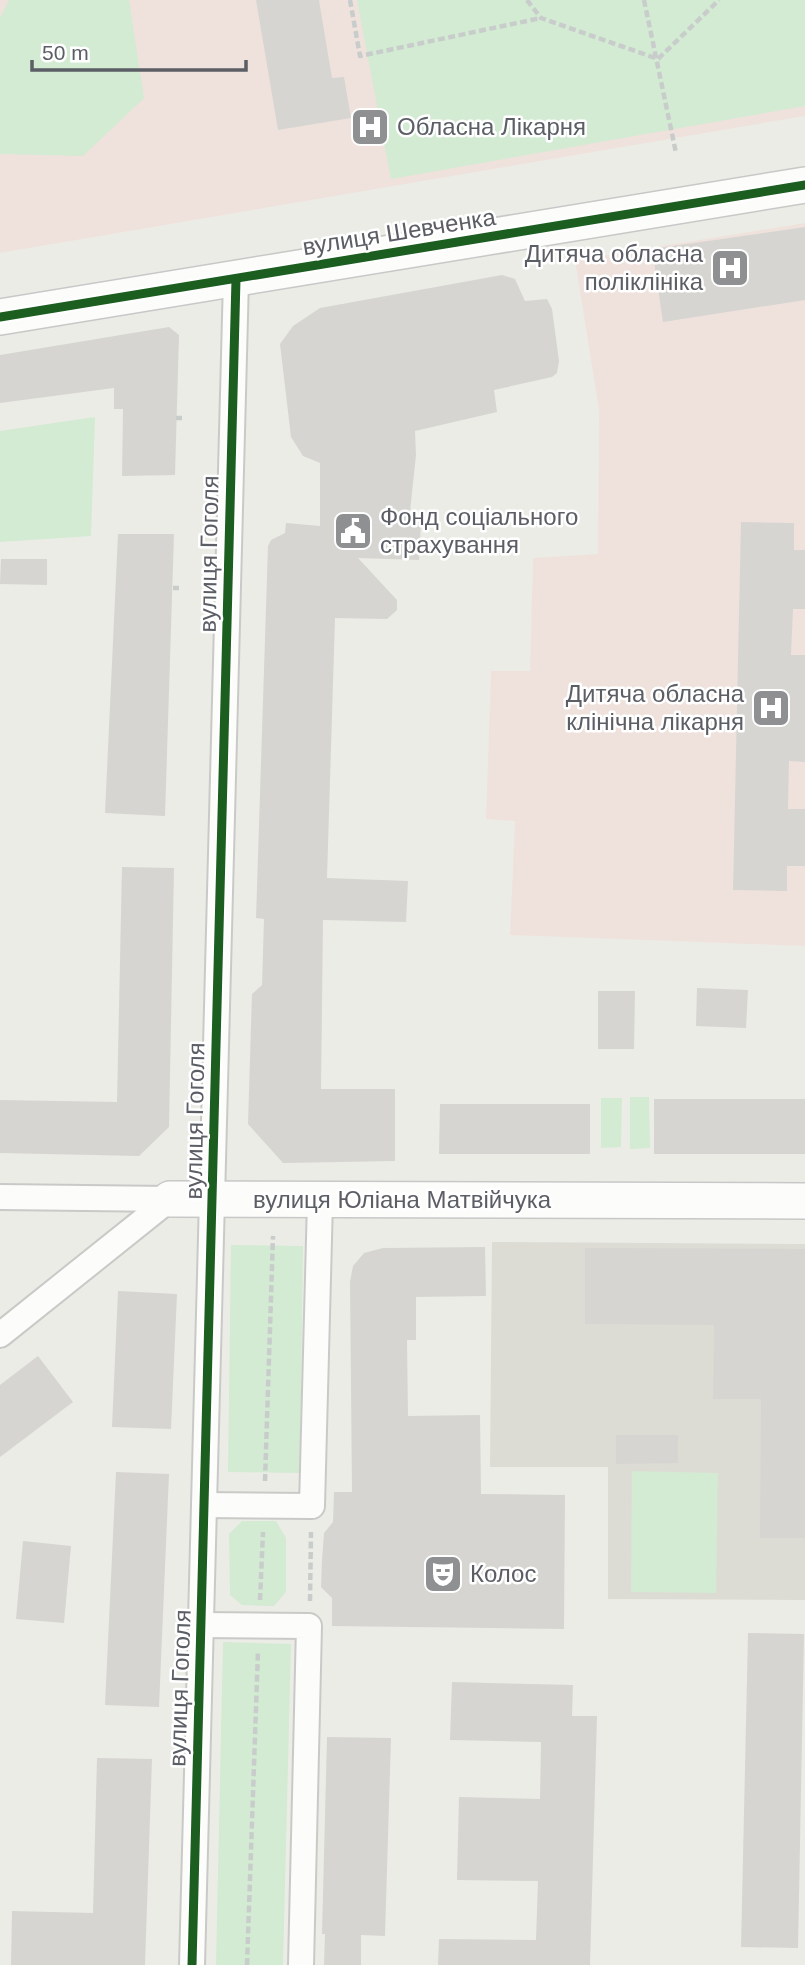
<svg xmlns="http://www.w3.org/2000/svg" width="805" height="1965" font-family="Helvetica,sans-serif">
<style>
.education{fill:#dddcd4}
.medical{fill:#efe2dd}
.green{fill:#d3ead3}
.building{fill:#d6d5d1}
.lines{fill:none;stroke-linecap:round;stroke-linejoin:round}
.street-casing{stroke:#c9cac8;stroke-width:28}
.secondary-casing{stroke:#c7c8c7;stroke-width:38}
.path{stroke:#c8cdcb;stroke-width:4.5;stroke-dasharray:7 3.5;stroke-linecap:butt}
.street{stroke:#fcfcfb;stroke-width:24}
.secondary{stroke:#fcfcfb;stroke-width:35}
.cycleway-casing{stroke:#fff;stroke-width:13}
.cycleway{stroke:#1b5e20;stroke-width:9}
.labels{text-anchor:middle;stroke-width:5;stroke-linejoin:round;paint-order:stroke}
.poi-label{font-size:24px;fill:#5b5e65;stroke:#fff;text-anchor:start}
.street-label{font-size:24px;fill:#5b5e65;stroke:#fff}
</style>
<rect width="100%" height="100%" fill="#ecece6"/>
<polygon class="education" points="492,1242 805,1244 805,1600 608,1599 608,1467 490,1467"/>
<g class="medical">
<polygon points="0,0 805,0 805,116 0,253"/>
<polygon points="805,223 805,946 510,935 515,821 486,819 491,671 530,671 533,558 598,554 599,410 575,260"/>
</g>
<g class="green">
<polygon points="9,0 129,0 144,98 83,156 0,154 0,18"/>
<polygon points="357,0 805,0 805,106 391,179"/>
<polygon points="95,417 91,536 0,542 0,431"/>
<polygon points="649,1097 650,1148 630,1149 630,1097"/>
<polygon points="601,1098 622,1098 621,1147 601,1148"/>
<polygon points="231,1245 303,1246 300,1473 228,1472"/>
<polygon points="632,1471 718,1473 716,1593 631,1592"/>
<polygon points="242,1521 276,1521 286,1538 286,1592 274,1606 242,1605 230,1595 229,1534"/>
<polygon points="223,1642 291,1644 283,1965 216,1965"/>
</g>
<g class="building">
<polygon points="256,0 319,0 332,78 344,77 351,118 278,130"/>
<polygon points="805,227 805,300 663,322 652,249"/>
<polygon points="502,275 515,279 525,301 547,299 552,309 559,361 557,373 552,377 494,390 497,412 415,431 416,455 409,521 421,522 419,560 358,558 397,600 397,610 387,619 335,618 327,878 408,881 406,922 323,920 321,1089 395,1089 395,1161 283,1163 248,1124 252,994 262,985 264,919 256,918 268,546 271,540 285,533 286,523 320,526 320,463 303,456 291,437 280,344 293,326 320,308"/>
<polygon points="169,327 179,335 175,475 122,476 123,409 114,409 114,388 0,403 0,355"/>
<polygon points="741,522 794,523 794,550 805,550 805,609 793,609 791,655 805,655 805,762 789,761 788,809 805,809 805,866 787,866 787,891 733,890"/>
<polygon points="118,534 174,534 165,816 105,813"/>
<polygon points="1,559 47,559 47,585 0,584"/>
<polygon points="122,867 174,868 169,1127 139,1156 0,1153 0,1100 117,1102"/>
<polygon points="697,988 748,990 746,1028 696,1026"/>
<polygon points="598,991 635,991 634,1049 598,1049"/>
<rect x="654" y="1099" width="151" height="55"/>
<polygon points="440,1104 590,1104 590,1154 439,1154"/>
<polygon points="485,1247 486,1296 416,1297 416,1340 407,1340 408,1416 480,1415 481,1494 565,1495 564,1629 332,1626 332,1598 321,1587 322,1560 324,1533 333,1522 334,1492 352,1492 350,1282 353,1266 364,1253 383,1248"/>
<polygon points="585,1248 805,1249 805,1538 760,1538 761,1399 713,1399 714,1325 585,1324"/>
<polygon points="118,1291 177,1294 171,1429 112,1427"/>
<polygon points="38,1356 73,1402 0,1457 0,1385"/>
<polygon points="616,1435 678,1435 678,1463 616,1464"/>
<polygon points="116,1472 169,1474 159,1707 105,1705"/>
<polygon points="23,1541 71,1546 64,1623 16,1619"/>
<polygon points="748,1633 804,1634 798,1948 741,1947"/>
<polygon points="452,1682 573,1685 572,1716 597,1716 590,1965 438,1965 439,1939 536,1940 538,1881 457,1880 459,1797 540,1799 541,1742 450,1740"/>
<polygon points="327,1737 391,1738 385,1936 361,1935 361,1965 324,1965 325,1934 322,1934"/>
<polygon points="97,1758 152,1759 145,1965 11,1965 12,1911 93,1913"/>
</g>
<g class="lines">
<defs>
<g id="street">
<polyline points="0,1197 170,1199"/>
<polyline points="0,1335 170,1199"/>
<polyline points="204,1505 312,1506 320,1201"/>
<polyline points="201,1625 309,1626 301,1965"/>
<polyline points="192,1965 236,279"/>
</g>
<g id="secondary">
<polyline points="0,317 805,185"/>
<polyline points="170,1199 805,1201"/>
</g>
</defs>
<use href="#street" class="street-casing"/>
<use href="#secondary" class="secondary-casing"/>
<g class="path">
<polyline points="350,0 360,56 541,18"/>
<polyline points="527,0 541,18 658,59 719,0"/>
<polyline points="644,0 676,153"/>
<polyline points="176,418 182,418"/>
<polyline points="173,588 179,588"/>
<polyline points="265,1481 273,1236"/>
<polyline points="260,1600 263,1532"/>
<polyline points="310,1601 311,1532"/>
<polyline points="247,1965 258,1651"/>
</g>
<use href="#street" class="street"/>
<use href="#secondary" class="secondary"/>
<defs>
<g id="cycleway">
<polyline points="0,317 805,185"/>
<polyline points="192,1965 236,279"/>
</g>
</defs>
<use href="#cycleway" class="cycleway-casing"/>
<use href="#cycleway" class="cycleway"/>
</g>
<defs>
<symbol id="hospital-square" viewBox="-11 -11 22 22"><rect x="-9" y="-9" width="18" height="18" rx="4" fill="#8e9092" stroke="#fff"/><path d="M-5-5h3v3.5h4V-5h3V5h-3V1.5h-4V5h-3Z" fill="#fff"/></symbol>
<symbol id="civic-square" viewBox="-11 -11 22 22"><rect x="-9" y="-9" width="18" height="18" rx="4" fill="#8e9092" stroke="#fff"/><path d="M-.6-6.5H3V-4.5H.6V-3L4-1V1h2V6H-6V1h2V-1L-.6-3ZM-1.2 2.5V6h2.4V2.5Z" fill="#fff"/></symbol>
<symbol id="theatre-square" viewBox="-11 -11 22 22"><rect x="-9" y="-9" width="18" height="18" rx="4" fill="#8e9092" stroke="#fff"/><path d="M-5-5.5Q0-4 5-5.5V0Q5 5 0 6Q-5 5-5 0ZM-3.3-2.5H-1v1.5H-3.3ZM1-2.5H3.3v1.5H1ZM-2.8 1Q0 5.5 2.8 1Z" fill="#fff"/></symbol>
</defs>
<g fill-rule="evenodd">
<use href="#hospital-square" x="348" y="105" width="44" height="44"/>
<use href="#hospital-square" x="708" y="246" width="44" height="44"/>
<use href="#civic-square" x="331" y="509" width="44" height="44"/>
<use href="#hospital-square" x="749" y="686" width="44" height="44"/>
<use href="#theatre-square" x="421" y="1552" width="44" height="44"/>
</g>
<g class="labels">
<g class="poi-label">
<text x="397" y="135">Обласна Лікарня</text>
<text x="703" y="262" text-anchor="end">Дитяча обласна<tspan x="703" dy="28">поліклініка</tspan></text>
<text x="380" y="525">Фонд соціального<tspan x="380" dy="28">страхування</tspan></text>
<text x="744" y="702" text-anchor="end">Дитяча обласна<tspan x="744" dy="28">клінічна лікарня</tspan></text>
<text x="470" y="1582">Колос</text>
</g>
<g class="street-label">
<text transform="translate(399 232) rotate(-9)" y="8">вулиця Шевченка</text>
<text transform="translate(209 554) rotate(-89)" y="8">вулиця Гоголя</text>
<text transform="translate(195 1121) rotate(-89)" y="8">вулиця Гоголя</text>
<text x="402" y="1208">вулиця Юліана Матвійчука</text>
<text transform="translate(180 1688) rotate(-88)" y="8">вулиця Гоголя</text>
</g>
</g>
<path d="M32 60v10h214v-10" fill="none" stroke="#5b5e65" stroke-width="3.5"/>
<text x="42" y="60" font-size="21" fill="#5b5e65" stroke="#ffffff" stroke-width="5" paint-order="stroke">50 m</text>
</svg>
